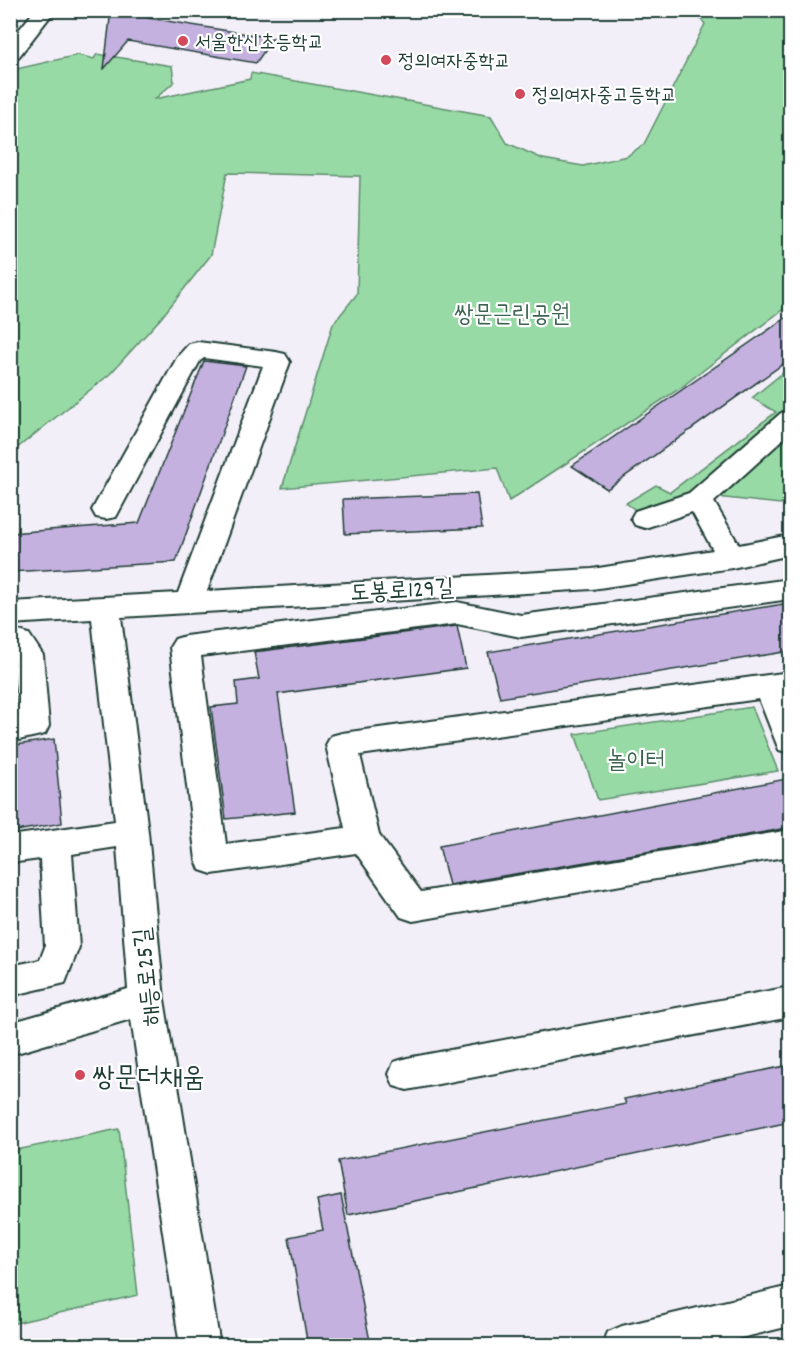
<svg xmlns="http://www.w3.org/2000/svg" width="801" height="1356" font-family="Dekko,'Poor Story',sans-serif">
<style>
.green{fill:#98daa5;stroke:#5c8c6c;stroke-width:1.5}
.building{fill:#c5b1e0;stroke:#1f3d34;stroke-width:1.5}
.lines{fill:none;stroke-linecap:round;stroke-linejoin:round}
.minor-casing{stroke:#1f3d34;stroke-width:4}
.minor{fill:#fff;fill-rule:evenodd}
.poi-dot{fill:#d1495b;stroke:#fff;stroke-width:2}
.labels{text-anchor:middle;stroke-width:4.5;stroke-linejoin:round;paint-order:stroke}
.far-poi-label{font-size:20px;fill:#1f3d34;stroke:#fff;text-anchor:start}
.park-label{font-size:24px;fill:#3d6450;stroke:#fff}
.street-label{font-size:24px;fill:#1f3d34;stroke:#fff}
.near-poi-label{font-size:28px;fill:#1f3d34;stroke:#fff;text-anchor:start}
</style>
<rect width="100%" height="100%" fill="#f3eff9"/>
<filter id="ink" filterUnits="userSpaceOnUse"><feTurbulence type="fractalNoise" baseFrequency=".0167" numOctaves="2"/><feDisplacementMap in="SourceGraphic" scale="12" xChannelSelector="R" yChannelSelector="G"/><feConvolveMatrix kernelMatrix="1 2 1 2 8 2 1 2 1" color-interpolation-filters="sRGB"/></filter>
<g filter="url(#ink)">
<g class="green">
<polygon points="693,11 790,11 790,304 679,389 509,501 497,468 282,488 333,324 357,294 360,176 227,173 211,255 161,318 110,374 11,453 10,95 15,91 11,86 12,70 78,55 94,59 97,54 172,66 174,82 155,99 250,79 251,73 491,116 507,143 543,159 583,166 627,156 644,144 705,24"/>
<polygon points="790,367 790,505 698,495 641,514 626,503 656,485 670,492 776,412 752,398"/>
<polygon points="752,707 778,771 598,800 575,734"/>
<polygon points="119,1129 138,1295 11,1324 11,1151"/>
</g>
<g class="building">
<polygon points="111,10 154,10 148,18 273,38 256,63 128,41 104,69"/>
<polygon points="790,315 790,359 607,489 572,466"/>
<polygon points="204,361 246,366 176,562 10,572 10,533 139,523"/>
<polygon points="477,494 482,528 345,534 343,499"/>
<polygon points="790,603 790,651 500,698 488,652"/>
<polygon points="457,626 466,668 278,694 295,812 226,819 211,707 238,704 236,682 259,679 254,652"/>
<polygon points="54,739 62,823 10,832 10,746"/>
<polygon points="786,779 790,795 790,827 771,831 449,885 439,846"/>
<polygon points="790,1065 790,1122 348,1215 338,1161 626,1104 624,1099"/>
<polygon points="341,1195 371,1346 308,1346 289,1237 323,1230 317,1200"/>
</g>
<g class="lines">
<defs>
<g id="minor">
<polygon points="35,10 55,10 17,59 10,61 10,41"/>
<polygon points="198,342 276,352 285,354 290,362 207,591 592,569 713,550 692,512 645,528 635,525 631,518 635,511 689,493 781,413 790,411 790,433 714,502 739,545 790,535 790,555 732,568 592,589 121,617 148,832 164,999 220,1346 180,1346 131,1019 10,1055 10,1023 128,989 117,847 72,854 79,947 65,983 10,996 10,966 40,960 45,947 40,859 10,863 10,836 115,821 92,619 10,624 10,602 178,593 263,366 204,358 200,361 116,517 106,519 96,517 92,510 178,356 189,344"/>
<polygon points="790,579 790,599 521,637 457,624 201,656 226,844 345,828 326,745 331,736 342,733 790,672 790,694 787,695 790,703 790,753 779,750 759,699 360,755 379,835 421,892 790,830 790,856 413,921 401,917 356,853 212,874 200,870 196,860 170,647 175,639 185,636 457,602 521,615"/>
<polygon points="19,631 29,634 43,655 49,726 45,734 10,742 10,718 18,717 13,657 10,654 10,632"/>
<polygon points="790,987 790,1017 407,1090 394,1086 389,1074 394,1062 407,1058"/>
<polygon points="790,1286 790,1326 708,1346 602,1346 608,1332 622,1326"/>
</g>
</defs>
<use href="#minor" class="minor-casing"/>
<use href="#minor" class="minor"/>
</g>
</g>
<g class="poi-dot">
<circle cx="183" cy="41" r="6"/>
<circle cx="386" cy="60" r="6"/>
<circle cx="520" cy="94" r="6"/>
<circle cx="80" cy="1075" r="6"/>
</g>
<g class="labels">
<g class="far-poi-label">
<text x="195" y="48">서울한신초등학교</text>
<text x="398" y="67">정의여자중학교</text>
<text x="532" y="101">정의여자중고등학교</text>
</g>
<g class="park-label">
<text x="512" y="321">쌍문근린공원</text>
<text x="636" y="767">놀이터</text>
</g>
<g class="street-label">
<text transform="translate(402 589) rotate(-3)" y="8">도봉로129길</text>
<text transform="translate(146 977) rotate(-96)" y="8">해등로25길</text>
</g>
<g class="near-poi-label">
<text x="92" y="1085">쌍문더채움</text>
</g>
</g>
<rect width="801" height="1356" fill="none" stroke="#fff" stroke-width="36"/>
<rect x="18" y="18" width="765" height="1320" fill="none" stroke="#1f3d34" stroke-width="2" filter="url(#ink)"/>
</svg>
